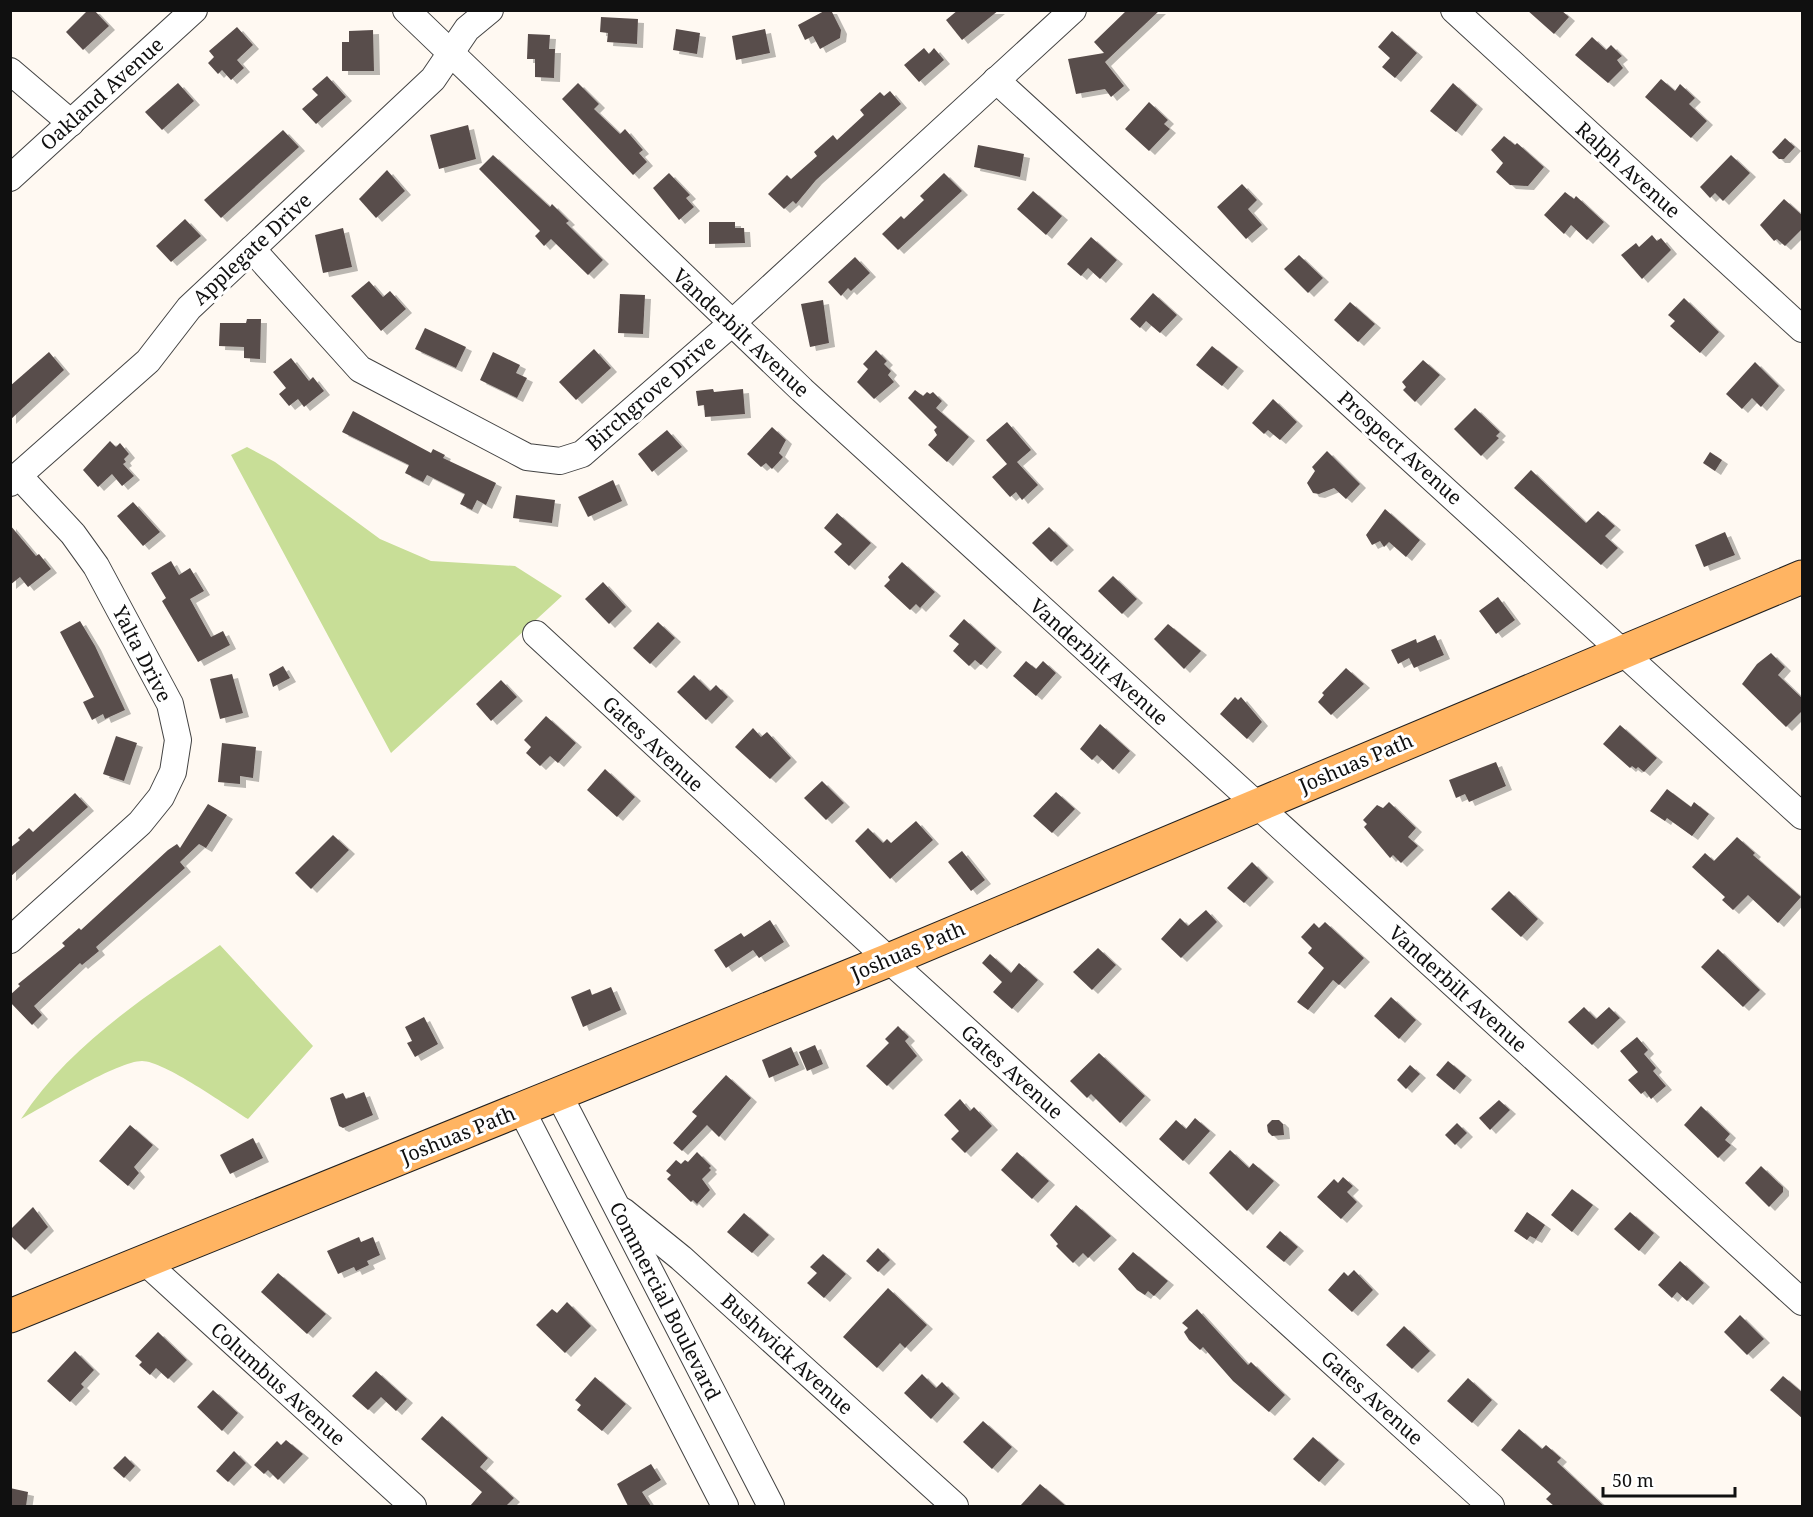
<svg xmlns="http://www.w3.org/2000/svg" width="1813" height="1517" font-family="'Noto Serif',serif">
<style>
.forest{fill:#c8de97}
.building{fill:#594d4b;filter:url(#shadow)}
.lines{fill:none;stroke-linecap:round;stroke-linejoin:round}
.minor-casing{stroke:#434343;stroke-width:28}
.major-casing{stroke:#212121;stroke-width:35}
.minor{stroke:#fff;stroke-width:26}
.major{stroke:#ffb462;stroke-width:33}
.labels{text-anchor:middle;stroke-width:6;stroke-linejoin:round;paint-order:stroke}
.street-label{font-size:20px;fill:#101010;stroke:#fff}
</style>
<defs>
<filter id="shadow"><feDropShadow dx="6" dy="4" stdDeviation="0" flood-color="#0004"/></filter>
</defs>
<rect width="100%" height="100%" fill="#fff9f2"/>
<g class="forest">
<polygon points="247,447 275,462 380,539 431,561 515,566 562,596 391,753 231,455"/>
<path d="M 220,945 L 313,1046 L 248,1119 C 227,1106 164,1061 142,1061 C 118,1061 45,1106 21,1119 C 71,1043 147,996 220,945 Z"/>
</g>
<g class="building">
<polygon points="88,10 94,10 109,26 83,50 66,32"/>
<polygon points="826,10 831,10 841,30 840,38 820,49 813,36 805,40 798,25"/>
<polygon points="958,10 999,10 962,40 946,20"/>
<polygon points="1127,10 1160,10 1105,62 1124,86 1111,97 1105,89 1076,94 1068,59 1104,53 1094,42"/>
<polygon points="1527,10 1561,10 1569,17 1554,34"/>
<polygon points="601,17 638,19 637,44 607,42 608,33 600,32"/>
<polygon points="237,27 253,45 237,60 244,68 231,80 222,70 218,74 208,63 214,57 209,51"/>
<polygon points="676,29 700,33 697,54 673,50"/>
<polygon points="765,29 770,53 736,60 732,36"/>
<polygon points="373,30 374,71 342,71 342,42 349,42 349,31"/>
<polygon points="1392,31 1417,53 1395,78 1382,67 1390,58 1378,47"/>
<polygon points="528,34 550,35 549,49 555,49 554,78 535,77 535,59 527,59"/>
<polygon points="1592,37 1606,50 1611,45 1622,56 1617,60 1623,68 1608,83 1575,55"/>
<polygon points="924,48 929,54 934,48 944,60 919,82 904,65"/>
<polygon points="327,76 346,97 316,124 302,109 318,95 312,89"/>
<polygon points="1661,79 1675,91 1680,84 1695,98 1689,104 1707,121 1691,138 1645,97"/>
<polygon points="178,83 194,101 162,130 145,112"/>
<polygon points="578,83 599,104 594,109 620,134 625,129 643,150 639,153 647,162 633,175 562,99"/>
<polygon points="1453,83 1477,105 1456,132 1430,111"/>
<polygon points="890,91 901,104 816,180 796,204 793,201 784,209 768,194 787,175 791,179 817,156 814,152 833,135 837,140 864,115 860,110 880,92 884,96"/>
<polygon points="1149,102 1168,120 1164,124 1170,129 1149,151 1125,129"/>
<polygon points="468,125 476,159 439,169 430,135"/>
<polygon points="283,130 299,147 221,218 204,200"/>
<polygon points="1504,136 1515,145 1517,143 1544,167 1528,186 1510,185 1496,172 1503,163 1491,150"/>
<polygon points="1785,138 1795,147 1784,159 1779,159 1772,152"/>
<polygon points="978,145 1024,154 1020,177 974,167"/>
<polygon points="493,155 550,207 552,204 569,221 566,223 603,260 588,275 551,239 544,246 535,236 540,231 479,169"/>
<polygon points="1731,155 1750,173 1723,201 1715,193 1710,198 1700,187"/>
<polygon points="387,170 405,191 376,218 359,199"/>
<polygon points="669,173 690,195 686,198 694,207 679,220 653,188"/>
<polygon points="944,173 962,191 898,250 882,234 901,216 904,219 924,200 920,196"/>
<polygon points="1242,184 1257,200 1248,209 1262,225 1246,239 1217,207"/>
<polygon points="1033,191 1062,216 1046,235 1017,209"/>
<polygon points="1565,192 1574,199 1576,196 1604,222 1587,240 1571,225 1564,234 1544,215"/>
<polygon points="1784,199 1803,216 1803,228 1785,246 1777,239 1774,241 1760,225"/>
<polygon points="185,219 201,236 171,262 156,246"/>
<polygon points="709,222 735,222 735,228 744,228 745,243 709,244"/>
<polygon points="343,228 352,267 323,273 315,235"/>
<polygon points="1652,235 1657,241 1661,238 1671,250 1642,279 1621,255 1636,243 1639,247"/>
<polygon points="1091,237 1117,260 1100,279 1088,268 1081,276 1067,264"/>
<polygon points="1299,255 1323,278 1308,293 1284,269"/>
<polygon points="855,257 870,273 851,291 848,288 841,296 828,282"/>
<polygon points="369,281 383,297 390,291 406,309 381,331 351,296"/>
<polygon points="1153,293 1177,315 1160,333 1146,321 1140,328 1130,319"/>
<polygon points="620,294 645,295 643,334 618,333"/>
<polygon points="1684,298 1719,332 1700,353 1670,326 1675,321 1668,315"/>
<polygon points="823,300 829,343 810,347 801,304"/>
<polygon points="1350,302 1375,324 1358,342 1334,320"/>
<polygon points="247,319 261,319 260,359 244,358 244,347 219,346 220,323 246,323"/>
<polygon points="425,328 466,347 456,368 415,349"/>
<polygon points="1212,346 1238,367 1222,386 1196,365"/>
<polygon points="594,349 611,368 576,400 559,382"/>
<polygon points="876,350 887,361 884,364 891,371 888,375 894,382 874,399 857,382 868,369 863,364"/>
<polygon points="49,352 64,370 10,420 10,386"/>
<polygon points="493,352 520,365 516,373 527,378 517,398 480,380"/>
<polygon points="291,358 309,381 313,377 324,391 304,407 298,399 289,406 279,394 286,388 273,372"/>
<polygon points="1423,360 1440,375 1415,402 1403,390 1406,387 1402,382"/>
<polygon points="1755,362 1779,386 1761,407 1752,398 1742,409 1726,394"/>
<polygon points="713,389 714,392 743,389 745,414 705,417 704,405 698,406 696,391"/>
<polygon points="915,390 923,396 927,392 930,394 933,392 942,401 936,408 969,437 947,462 928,445 937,435 934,430 937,427 908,398"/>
<polygon points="1273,399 1297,422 1280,440 1268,430 1264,434 1252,423"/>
<polygon points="1475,408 1500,432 1496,436 1499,438 1481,456 1454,429"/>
<polygon points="353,411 431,453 433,449 445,455 443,458 496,483 486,505 477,500 472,510 460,504 465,494 427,475 423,482 405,473 409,465 342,432"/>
<polygon points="1007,422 1031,450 1017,462 1038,485 1022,500 1016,492 1010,497 992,477 1007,464 986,440"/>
<polygon points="772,427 786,440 779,453 783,457 772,469 766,463 761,467 747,454"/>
<polygon points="667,430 682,447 652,472 638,454"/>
<polygon points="110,441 116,447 120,443 129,454 124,459 126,462 123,464 134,476 122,486 112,474 98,487 83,470"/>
<polygon points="1327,451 1360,484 1346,499 1334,488 1319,494 1313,493 1307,483 1315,471 1312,467"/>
<polygon points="1710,452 1722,460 1715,471 1703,463"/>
<polygon points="1531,470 1586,523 1598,511 1615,526 1605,536 1618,548 1601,565 1514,488"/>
<polygon points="613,480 622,501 588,517 578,497"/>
<polygon points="516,495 555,500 552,523 513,518"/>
<polygon points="133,502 160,532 143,546 117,516"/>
<polygon points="1385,509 1420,540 1406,557 1389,542 1384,547 1380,541 1372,545 1366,535"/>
<polygon points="837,513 871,543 849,566 834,552 842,544 824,528"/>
<polygon points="10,525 36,556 39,554 51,569 28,587 20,577 10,585"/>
<polygon points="1049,527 1068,546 1051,562 1032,543"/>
<polygon points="1725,532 1735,555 1704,567 1695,545"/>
<polygon points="171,561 179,575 190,568 204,591 190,599 211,637 223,631 230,645 198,662 162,601 166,598 151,573"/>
<polygon points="902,562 935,592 920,608 916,604 910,610 884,586 890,580 888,577"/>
<polygon points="1113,576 1137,599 1122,614 1098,591"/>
<polygon points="603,582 626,607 609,624 585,599"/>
<polygon points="1498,597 1515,620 1496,634 1479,611"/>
<polygon points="964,619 996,648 981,665 975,660 969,666 953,651 959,644 949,636"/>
<polygon points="80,621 95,646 125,710 105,719 103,714 92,720 83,702 94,697 60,632"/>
<polygon points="658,622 675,638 650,664 633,648"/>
<polygon points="1168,624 1201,651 1184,669 1154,639"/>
<polygon points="1435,635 1444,655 1414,668 1409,658 1398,664 1391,650 1416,639 1417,643"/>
<polygon points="1771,653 1785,667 1778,675 1803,699 1803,710 1786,727 1742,684 1757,664"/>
<polygon points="1026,661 1036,669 1043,661 1056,673 1036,696 1013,676"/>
<polygon points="283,666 290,678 273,687 269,674"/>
<polygon points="1346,668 1364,684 1331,715 1318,702 1324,695 1322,693"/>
<polygon points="232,674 243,713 220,719 210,679"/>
<polygon points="694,675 710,691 716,685 728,697 706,720 677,692"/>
<polygon points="501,680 517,697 491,721 476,704"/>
<polygon points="1235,697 1238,700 1241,697 1262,722 1247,739 1220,714"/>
<polygon points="546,716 576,743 558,763 550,756 540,766 526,753 531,747 524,740"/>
<polygon points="1100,724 1130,751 1113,770 1097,755 1092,760 1080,749"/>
<polygon points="1620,725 1657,758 1644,772 1638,767 1636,769 1632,766 1630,768 1603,744"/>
<polygon points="753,728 761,737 767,732 791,758 770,779 735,747"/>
<polygon points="116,736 137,743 124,781 103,774"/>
<polygon points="222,743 256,747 253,778 240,776 240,784 218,782"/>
<polygon points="1496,762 1506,786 1469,802 1465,794 1456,798 1449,780"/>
<polygon points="605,769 635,797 617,817 587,790"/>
<polygon points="822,781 844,803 826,820 804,798"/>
<polygon points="1667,789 1691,807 1694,802 1709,814 1692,836 1667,818 1665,821 1650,811"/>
<polygon points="1056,792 1075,809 1052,833 1033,816"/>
<polygon points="75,793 88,807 10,877 10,848 20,840 18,838 29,828 33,832"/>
<polygon points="1389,802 1416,828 1408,837 1418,846 1401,863 1393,855 1390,858 1364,827 1367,824 1363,820 1377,805 1383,808"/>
<polygon points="208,804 227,815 206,848 199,844 180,862 185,868 96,947 99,951 82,965 80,963 34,1006 42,1015 32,1025 10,1002 10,995 20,986 18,984 65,946 62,943 79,928 81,930 168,850 177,844 180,848"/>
<polygon points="916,821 933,840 890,879 855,841 868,828 883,843 887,839 891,843"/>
<polygon points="333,835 349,850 311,889 295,873"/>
<polygon points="1737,837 1755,853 1753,855 1801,897 1778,923 1748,895 1733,910 1722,900 1725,897 1692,867 1705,853 1714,861"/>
<polygon points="962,851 985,880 971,891 948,862"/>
<polygon points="1252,862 1268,878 1244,903 1227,888"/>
<polygon points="1509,891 1538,919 1521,937 1491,909"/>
<polygon points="1206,910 1217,922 1181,958 1161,939 1180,918 1188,926"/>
<polygon points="770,920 784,942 759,958 753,950 726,968 714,950 741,933 744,937"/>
<polygon points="1325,922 1364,958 1339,985 1333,980 1308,1010 1297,1002 1324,968 1308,953 1312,948 1301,937 1314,923 1319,928"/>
<polygon points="1098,948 1116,965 1092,990 1073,972"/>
<polygon points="1718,949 1760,990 1743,1007 1701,967"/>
<polygon points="990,954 1011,973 1019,963 1038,980 1012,1009 993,992 1002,982 982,963"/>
<polygon points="611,987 621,1010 583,1027 571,997 590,989 592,995"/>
<polygon points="1391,997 1416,1020 1399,1039 1374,1016"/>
<polygon points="1584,1007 1596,1019 1609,1007 1620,1018 1592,1045 1568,1022"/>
<polygon points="424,1017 438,1044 415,1057 407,1043 412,1041 405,1027"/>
<polygon points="898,1026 909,1037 905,1041 917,1056 887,1086 866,1066 889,1043 885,1039"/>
<polygon points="1637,1037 1648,1050 1644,1054 1656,1068 1653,1071 1666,1086 1651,1099 1645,1091 1641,1094 1628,1080 1638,1072 1620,1051"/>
<polygon points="815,1045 823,1064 807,1071 799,1052"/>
<polygon points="791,1047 799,1065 769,1078 762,1060"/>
<polygon points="1099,1053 1145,1096 1120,1123 1091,1094 1087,1098 1070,1081"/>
<polygon points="1448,1061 1466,1076 1454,1090 1436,1075"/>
<polygon points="1410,1065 1420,1074 1406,1089 1397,1080"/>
<polygon points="726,1075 751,1098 719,1137 707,1125 682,1151 673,1143 697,1116 692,1112"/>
<polygon points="364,1092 373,1115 343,1128 339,1126 330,1098 343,1093 346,1099"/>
<polygon points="960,1099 970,1111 974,1107 992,1126 965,1153 951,1139 959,1131 944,1115"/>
<polygon points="1499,1100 1510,1110 1490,1130 1479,1118"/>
<polygon points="1701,1106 1730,1134 1725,1140 1731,1145 1718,1158 1684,1125"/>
<polygon points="1195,1118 1210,1131 1183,1161 1159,1139 1176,1120 1186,1129"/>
<polygon points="1272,1120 1279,1120 1283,1124 1284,1135 1272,1136 1268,1132 1267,1125"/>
<polygon points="1457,1123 1467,1133 1455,1145 1445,1135"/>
<polygon points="130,1125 153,1145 134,1167 139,1173 128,1186 99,1161"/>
<polygon points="253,1138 263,1158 230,1174 220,1155"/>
<polygon points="1230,1150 1249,1168 1253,1163 1274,1181 1247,1211 1209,1173"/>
<polygon points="697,1152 711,1166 709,1168 711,1170 702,1179 710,1190 697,1204 693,1200 691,1202 667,1179 671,1175 666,1171 676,1160 681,1164 685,1160 688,1162"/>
<polygon points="1017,1152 1049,1181 1032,1199 1001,1170"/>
<polygon points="1761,1166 1783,1187 1783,1192 1769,1207 1745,1183"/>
<polygon points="1343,1177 1353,1186 1347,1192 1357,1202 1341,1219 1317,1197 1334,1179 1338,1183"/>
<polygon points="1572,1189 1593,1205 1572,1232 1551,1215"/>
<polygon points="1076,1205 1111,1236 1088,1258 1083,1253 1073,1263 1056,1246 1058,1244 1050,1235"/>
<polygon points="33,1207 48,1227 25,1250 10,1235 10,1230"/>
<polygon points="1527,1212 1545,1225 1536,1239 1530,1236 1527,1240 1514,1231"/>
<polygon points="1630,1212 1654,1233 1639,1251 1614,1229"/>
<polygon points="744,1213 769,1235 752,1253 727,1232"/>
<polygon points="1280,1231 1298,1247 1284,1262 1266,1247"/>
<polygon points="359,1237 361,1242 373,1237 380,1255 367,1261 369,1265 356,1271 354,1267 338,1274 327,1251"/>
<polygon points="878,1248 890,1260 878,1272 866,1261"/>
<polygon points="1133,1252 1168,1281 1154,1296 1148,1291 1145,1295 1137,1290 1118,1269"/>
<polygon points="823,1254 846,1274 824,1298 807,1283 817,1273 810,1267"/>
<polygon points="1680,1261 1704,1283 1687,1301 1677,1292 1672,1298 1658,1285"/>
<polygon points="1354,1270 1373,1290 1352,1312 1328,1290 1344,1272 1348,1276"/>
<polygon points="278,1273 326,1314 307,1334 261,1292"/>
<polygon points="888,1288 927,1325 905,1348 900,1343 877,1368 843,1337"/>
<polygon points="567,1302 591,1326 565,1353 536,1325 552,1309 557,1313"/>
<polygon points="1197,1309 1248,1365 1251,1362 1285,1395 1269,1412 1233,1381 1203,1347 1200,1350 1189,1340 1184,1332 1188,1328 1182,1323"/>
<polygon points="1740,1315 1764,1339 1747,1355 1724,1332"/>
<polygon points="1404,1326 1430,1351 1412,1369 1386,1345"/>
<polygon points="158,1332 187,1360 168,1379 156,1368 150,1375 139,1365 142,1362 135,1356"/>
<polygon points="75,1351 94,1370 81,1384 84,1387 70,1402 47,1381"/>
<polygon points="376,1371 407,1399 396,1411 381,1397 368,1410 352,1396"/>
<polygon points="922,1374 936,1388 942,1382 954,1394 931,1419 904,1393"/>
<polygon points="1783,1376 1803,1393 1803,1419 1770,1390"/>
<polygon points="595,1377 626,1404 602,1431 577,1410 581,1405 575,1400"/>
<polygon points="1468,1378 1492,1400 1472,1423 1447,1401"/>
<polygon points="213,1390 238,1413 222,1431 197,1407"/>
<polygon points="442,1416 488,1458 480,1467 514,1498 506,1506 470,1506 482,1492 421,1439"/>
<polygon points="983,1421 1012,1447 992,1469 963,1442"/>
<polygon points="1519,1429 1542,1449 1546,1445 1561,1458 1557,1462 1604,1506 1554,1506 1546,1499 1551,1494 1501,1450"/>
<polygon points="1313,1437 1339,1460 1319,1482 1293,1459"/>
<polygon points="286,1440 303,1454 278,1480 268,1470 264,1474 254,1465 277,1441 281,1445"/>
<polygon points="234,1451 246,1463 228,1482 216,1471"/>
<polygon points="125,1456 135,1466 124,1478 113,1468"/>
<polygon points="651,1464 661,1480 642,1492 651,1506 628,1506 617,1484"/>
<polygon points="1040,1484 1066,1506 1020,1506"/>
<polygon points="10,1488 28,1492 26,1506 10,1506"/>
</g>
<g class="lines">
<defs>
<g id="minor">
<polyline points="406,10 802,390 1802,1302"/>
<polyline points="1454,10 1802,329"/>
<polyline points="10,71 71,123"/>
<polyline points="996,80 1802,816"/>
<polyline points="10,178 194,10"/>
<polyline points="252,249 360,369 527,457 560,461 582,454 731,324 1073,10"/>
<polyline points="10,483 148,361 189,308 433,79 467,29 490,10"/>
<polyline points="536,634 889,960 1491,1506"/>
<polyline points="10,940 140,823 161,797 173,772 178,740 170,704 96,566 73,534 19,476"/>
<polyline points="559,1095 771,1506"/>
<polyline points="521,1109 725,1506"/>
<polyline points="623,1211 681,1258 955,1506"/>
<polyline points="144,1261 413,1506"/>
</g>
<polyline id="major" points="10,1316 889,960 1802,577"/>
</defs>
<use href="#minor" class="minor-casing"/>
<use href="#major" class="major-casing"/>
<use href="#minor" class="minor"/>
<use href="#major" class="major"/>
</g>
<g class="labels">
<g class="street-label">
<text transform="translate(102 94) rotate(-42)" y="7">Oakland Avenue</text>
<text transform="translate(1628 170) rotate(42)" y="7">Ralph Avenue</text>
<text transform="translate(252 249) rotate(-43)" y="7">Applegate Drive</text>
<text transform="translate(741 333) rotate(43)" y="7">Vanderbilt Avenue</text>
<text transform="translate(651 393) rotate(-41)" y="7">Birchgrove Drive</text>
<text transform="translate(1400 448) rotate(42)" y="7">Prospect Avenue</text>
<text transform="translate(142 654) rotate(63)" y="7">Yalta Drive</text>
<text transform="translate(1099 662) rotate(42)" y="7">Vanderbilt Avenue</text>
<text transform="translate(653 744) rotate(43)" y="7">Gates Avenue</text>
<text transform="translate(1356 763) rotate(-23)" y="7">Joshuas Path</text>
<text transform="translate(908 951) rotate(-23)" y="7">Joshuas Path</text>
<text transform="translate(1458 989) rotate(42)" y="7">Vanderbilt Avenue</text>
<text transform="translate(1012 1072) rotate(42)" y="7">Gates Avenue</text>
<text transform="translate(458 1135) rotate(-22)" y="7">Joshuas Path</text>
<text transform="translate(665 1301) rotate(63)" y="7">Commercial Boulevard</text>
<text transform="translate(787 1354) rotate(42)" y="7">Bushwick Avenue</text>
<text transform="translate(278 1384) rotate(42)" y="7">Columbus Avenue</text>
<text transform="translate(1372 1398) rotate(42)" y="7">Gates Avenue</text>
</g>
</g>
<rect width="1813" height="1517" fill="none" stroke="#101010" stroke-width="24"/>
<path d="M1603 1487v9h132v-9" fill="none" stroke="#101010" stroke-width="3"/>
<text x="1612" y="1487" font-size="18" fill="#101010" stroke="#ffffff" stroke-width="4.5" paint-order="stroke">50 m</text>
</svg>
